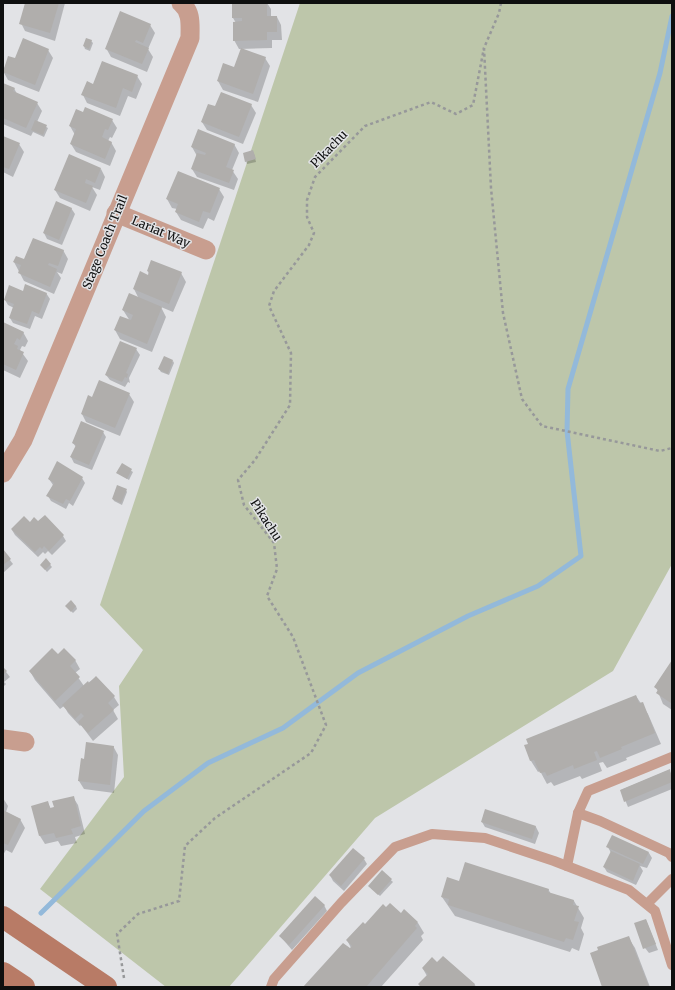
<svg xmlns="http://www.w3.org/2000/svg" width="675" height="990" font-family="Merriweather,serif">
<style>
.green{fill:#bdc6aa}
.shadow{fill:#0003}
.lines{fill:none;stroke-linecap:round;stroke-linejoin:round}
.stream{stroke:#93b9da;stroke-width:5}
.building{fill:#b0aeac}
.path{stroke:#97989a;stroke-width:2.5;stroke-dasharray:3 3;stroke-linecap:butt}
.service{stroke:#c89e8f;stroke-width:10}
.minor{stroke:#c89e8f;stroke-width:19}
.secondary{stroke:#b87b66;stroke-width:22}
.labels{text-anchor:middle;stroke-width:3;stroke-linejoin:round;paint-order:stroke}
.street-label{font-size:12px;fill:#0e0f0f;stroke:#e2e3e6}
</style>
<rect width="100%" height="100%" fill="#e2e3e6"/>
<polygon class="green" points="300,3 672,3 672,564 613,671 375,818 229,987 166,987 40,889 124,777 119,686 143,650 100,605"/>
<g class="shadow">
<polygon points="26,3 65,3 55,41 25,31 21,23"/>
<polygon points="233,3 267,3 271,9 271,17 277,17 281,25 282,40 272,40 272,48 239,49 234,40 236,23 233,18"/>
<polygon points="150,25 155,33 148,49 153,57 147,72 111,57 106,48"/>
<polygon points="91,41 93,43 90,51 85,49 84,46"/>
<polygon points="48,50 53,58 39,92 8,80 3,71 9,57 16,60"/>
<polygon points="265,58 270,66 258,102 223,90 218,81 224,64 235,68"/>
<polygon points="137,76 142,84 136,99 128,96 120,116 87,103 83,95 94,85"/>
<polygon points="3,84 14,88 17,94 37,103 42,111 37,122 48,128 44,137 33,132 31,136 3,124"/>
<polygon points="251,105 256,113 243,144 207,130 202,122 216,108"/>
<polygon points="112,120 117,128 112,138 110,137 108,141 111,142 116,151 110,166 76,152 71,144 75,135 70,126"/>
<polygon points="3,137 19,144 24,152 13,177 3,172"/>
<polygon points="234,144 239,153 232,170 238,179 234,190 197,177 192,169 197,156 192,147"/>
<polygon points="244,154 254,154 256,162 247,164"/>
<polygon points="101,169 105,177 100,190 92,187 97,195 90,211 60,198 55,190"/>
<polygon points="219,189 224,197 214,221 208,218 203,229 181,220 176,212 177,209 172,208 167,199"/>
<polygon points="71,208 75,214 62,245 47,239 44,233"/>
<polygon points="63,250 68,259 62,274 57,272 61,278 54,294 24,281 14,262"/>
<polygon points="148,271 181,273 186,282 173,312 161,307 166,317 152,352 120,339 115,330 130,321 123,310 139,299 134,289 141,273 149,276"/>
<polygon points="23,292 46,293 50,299 42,319 35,316 30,329 13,323 10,318 14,308 8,305 5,300"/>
<polygon points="3,323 23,332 28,341 25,347 22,346 20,350 28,361 20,378 3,370"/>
<polygon points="136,349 140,355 129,378 130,383 128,382 125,387 110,380 106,375"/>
<polygon points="173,361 174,363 169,375 161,372 159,369"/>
<polygon points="129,394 134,402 120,436 86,422 82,414 93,398"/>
<polygon points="103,432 106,437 92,470 74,463 71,457 76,447 73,443"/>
<polygon points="122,465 133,472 129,480 118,473"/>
<polygon points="82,478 85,483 73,506 69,503 66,509 51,501 48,496 53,485 49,479"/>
<polygon points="126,490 127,492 122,505 114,501 113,499"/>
<polygon points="30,523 39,523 63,536 66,541 52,555 48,551 45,554 43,552 38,557 15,535 12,530"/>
<polygon points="3,551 13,564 3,573"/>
<polygon points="46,560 52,567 47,572 41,565"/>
<polygon points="66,606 76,606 77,609 73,613"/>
<polygon points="58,656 75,660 80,669 75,673 84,686 96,677 114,697 119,705 113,710 118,719 93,741 81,725 80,726 68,713 64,706 60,709 35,680 30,671"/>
<polygon points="672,662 672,710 663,704 656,687"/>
<polygon points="3,668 10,677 4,682 6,684 3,687"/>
<polygon points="636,696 648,714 661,744 626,758 627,760 607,768 603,762 599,763 602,771 582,779 580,776 554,786 551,782 547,784 540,771 538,772 531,761 525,746"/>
<polygon points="113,746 118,755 114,793 84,789 79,781 85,760"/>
<polygon points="669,770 672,775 672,789 628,807 621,790"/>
<polygon points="73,797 78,805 85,834 75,837 77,843 61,846 58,841 45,844 40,836 33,807 48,803 51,809"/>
<polygon points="3,798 8,806 6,812 20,819 25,828 12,853 6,850 3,855"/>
<polygon points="485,811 536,827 539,833 535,844 485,827 482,822"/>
<polygon points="608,847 649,853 652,858 647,868 640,866 643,871 636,885 607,872 604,867 611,853"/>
<polygon points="364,859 367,864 344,891 333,881 330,875"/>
<polygon points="382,872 393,882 380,896 371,888"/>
<polygon points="460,883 548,889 551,894 574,901 584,918 581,928 584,934 579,951 572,948 570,952 455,916 442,897"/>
<polygon points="324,905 327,911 292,950 280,936"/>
<polygon points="386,908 418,923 424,933 421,936 423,940 381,987 305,987 350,950 351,948 347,940"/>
<polygon points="646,920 658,950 649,953 645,948"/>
<polygon points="628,937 635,948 650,987 603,987"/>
<polygon points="443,957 475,985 476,987 421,987 419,984 427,976 423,969 438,963"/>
</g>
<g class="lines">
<polyline class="stream" points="41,913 144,811 208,763 283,728 358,673 468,616 538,586 581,556 567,431 568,389 660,73 672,16"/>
</g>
<g class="building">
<polygon points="25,3 59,3 50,33 19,24"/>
<polygon points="232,3 267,3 267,16 277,16 277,32 267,32 267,40 233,41 233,22 242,21 242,18 232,18"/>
<polygon points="120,11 151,24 143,43 136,40 135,42 149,48 142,64 105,49"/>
<polygon points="23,38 49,49 35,85 3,72 8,56 15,58"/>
<polygon points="86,38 92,40 89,49 83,46"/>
<polygon points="241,48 266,57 253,94 217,81 223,63 234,67"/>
<polygon points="102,61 138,75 132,92 123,88 116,108 81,95 87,81 93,84"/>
<polygon points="3,83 15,88 13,91 38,102 26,128 3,118"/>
<polygon points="221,92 252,104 239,137 201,122 208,104 215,106"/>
<polygon points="85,107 113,119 108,130 105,129 102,137 112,142 105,159 70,144 76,129 69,126 76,109 83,112"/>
<polygon points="35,120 47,125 43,135 31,130"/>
<polygon points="198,129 235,144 226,167 234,170 229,183 191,169 197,153 205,155 206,153 191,147"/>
<polygon points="3,136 20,143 9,169 3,167"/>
<polygon points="253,150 256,159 245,162 243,153"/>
<polygon points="69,154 101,168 95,183 86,179 85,183 93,186 86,203 54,190"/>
<polygon points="178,171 220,188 210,213 203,211 199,222 175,212 178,204 166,199"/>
<polygon points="56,201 72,208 59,240 43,233"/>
<polygon points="33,238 64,250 58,266 49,263 48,265 57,269 50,287 18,273 21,265 13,262 16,256 24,259"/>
<polygon points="151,260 182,272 169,304 133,289 140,271 148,275 149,272 147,271"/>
<polygon points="25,284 47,293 39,314 32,311 27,324 9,318 14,304 4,300 9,285 23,291"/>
<polygon points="129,293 162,307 147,344 114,330 120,316 131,320 133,315 122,310"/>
<polygon points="3,322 24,332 20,340 17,338 14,344 18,346 17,349 24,352 16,370 3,364"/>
<polygon points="120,341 137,348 126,373 128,374 127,378 125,377 122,382 105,375"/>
<polygon points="164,356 173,360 168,374 158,369"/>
<polygon points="99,380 130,393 115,428 81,414 88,395 92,397"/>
<polygon points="81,421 104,431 89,465 70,457 76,445 72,443"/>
<polygon points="57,461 83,477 70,501 66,499 63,504 46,496 54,483 48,479"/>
<polygon points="122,463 132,469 127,479 116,473"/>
<polygon points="117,485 127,489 121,503 112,499"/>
<polygon points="45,515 64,535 49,551 44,546 42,549 40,547 35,552 11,529 24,516 30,522 34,517 38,521"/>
<polygon points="3,549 11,559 3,565"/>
<polygon points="46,558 51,564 45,570 40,565"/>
<polygon points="71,600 76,606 71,612 65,606"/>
<polygon points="52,648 58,654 64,648 76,660 70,666 80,677 55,701 29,671"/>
<polygon points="672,660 672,701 671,703 656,693 658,690 654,687"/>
<polygon points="3,667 7,671 3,675"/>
<polygon points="96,676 115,696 108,703 114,710 88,733 78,722 84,716 81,713 75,719 62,705 88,681 89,683"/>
<polygon points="636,695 639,703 643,702 655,733 621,747 622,749 600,758 597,751 594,752 597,760 574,769 573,765 547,776 545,772 540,773 534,760 530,761 524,745 528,744 526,739"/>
<polygon points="86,742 114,746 110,785 78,781 81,758 84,759"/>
<polygon points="670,769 672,782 624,802 620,790"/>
<polygon points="74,796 81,826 71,829 73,834 56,838 54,833 39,836 31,806 48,801 50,808 54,807 52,801"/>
<polygon points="485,809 536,826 532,839 481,822"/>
<polygon points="3,810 21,819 8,845 3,843"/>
<polygon points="612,835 649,852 643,864 606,847"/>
<polygon points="353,848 365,858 341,886 329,875"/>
<polygon points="611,851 640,864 633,881 603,867"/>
<polygon points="465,862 549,889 548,892 574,900 573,905 579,906 574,921 579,922 573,940 566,938 564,942 448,905 449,899 441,897 447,877 459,881"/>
<polygon points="382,870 392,879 378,895 368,886"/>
<polygon points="315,896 325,905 289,945 279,936"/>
<polygon points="390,903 401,913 404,909 418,922 415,926 417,928 366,987 303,987 343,943 350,948 352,946 346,940 363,922 365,924 383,904 386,907"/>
<polygon points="646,919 656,944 643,949 634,923"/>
<polygon points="629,936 649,987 602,987 590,953 598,950 597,947"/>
<polygon points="443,956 475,984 473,987 421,987 418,984 428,974 422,968 432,957 437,962"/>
</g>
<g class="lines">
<g class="path">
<polyline points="501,3 499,13 484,48 491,188 503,313 522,399 542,426 660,451 672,448"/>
<polyline points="124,978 117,934 138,914 179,901 185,846 215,818 311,753 326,725 293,637 267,596 277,569 274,543 244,505 238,480 255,460 290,405 291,353 269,306 274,291 309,245 314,233 307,217 307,200 315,177 365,126 431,102 456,114 473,105 484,48"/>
</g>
<g class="service">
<polyline points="578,813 588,791 672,757"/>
<polyline points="567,866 578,813 600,821 669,853 672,857"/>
<polyline points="647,904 672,879"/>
<polyline points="271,987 274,979 341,903 395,847 432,834 485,838 554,861 629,890 655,911 672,965"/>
</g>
<g class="minor">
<polyline points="116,213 206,250"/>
<path d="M 3,473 L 23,440 L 190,38 C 190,25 192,12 181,3"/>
<polyline points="3,739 25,742"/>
</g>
<g class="secondary">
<polyline points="3,917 106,987"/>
<polyline points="3,973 24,987"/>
</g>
</g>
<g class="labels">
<g class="street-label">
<text transform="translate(329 149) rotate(-46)" y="4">Pikachu</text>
<text transform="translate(161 232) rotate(23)" y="4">Lariat Way</text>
<text transform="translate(105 242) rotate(-68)" y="4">Stage Coach Trail</text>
<text transform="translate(266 520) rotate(57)" y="4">Pikachu</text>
</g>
</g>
<rect width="675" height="990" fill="none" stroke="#0e0f0f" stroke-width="8"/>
</svg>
